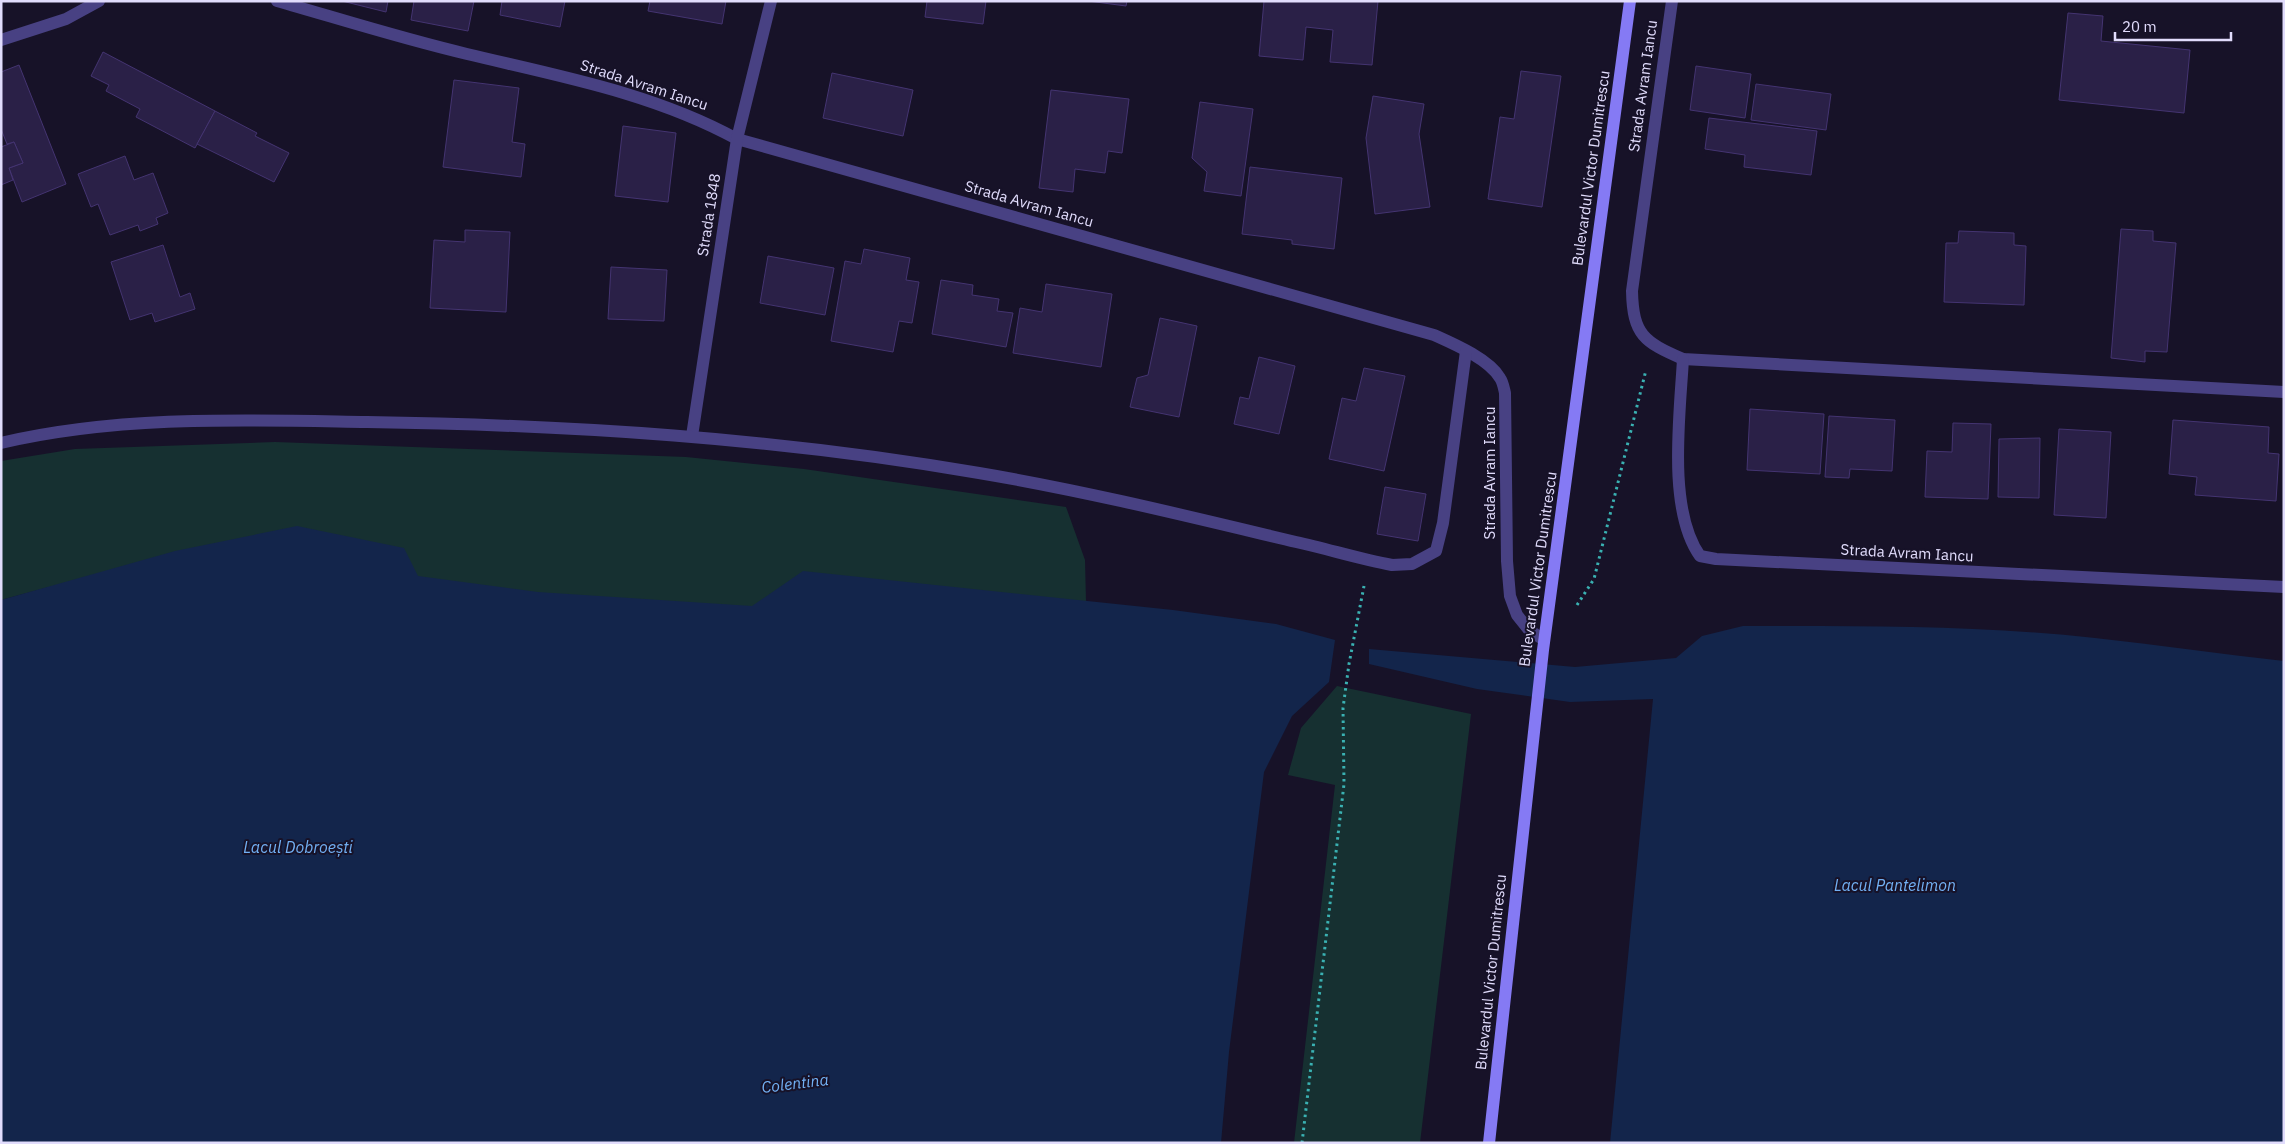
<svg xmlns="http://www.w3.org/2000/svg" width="2285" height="1144" font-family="'IBM Plex Sans',sans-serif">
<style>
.green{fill:#163031}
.water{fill:#13254b}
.building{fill:#2a2047;stroke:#443471}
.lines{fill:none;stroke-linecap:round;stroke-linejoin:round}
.path{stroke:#3ab1b2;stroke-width:3;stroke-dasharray:2.5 4;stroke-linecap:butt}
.street{stroke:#484183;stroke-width:12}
.secondary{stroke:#857af4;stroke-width:12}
.labels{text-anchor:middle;stroke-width:4;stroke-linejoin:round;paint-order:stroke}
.street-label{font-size:15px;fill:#e1dcfc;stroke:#171228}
.water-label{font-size:16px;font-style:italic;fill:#72b0f4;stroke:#171228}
</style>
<rect width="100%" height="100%" fill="#171228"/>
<g class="green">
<polygon points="275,442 686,457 804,469 1066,507 1085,560 1086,602 1124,651 1,1143 49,587 1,600 1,461 75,449"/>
<polygon points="1337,686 1471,714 1420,1143 1294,1143 1335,785 1288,775 1301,728"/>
</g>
<g class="water">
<polygon points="297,526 404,548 418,576 538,592 752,606 803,571 1173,610 1276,624 1335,640 1329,682 1292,716 1264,772 1229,1052 1221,1143 1,1143 1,600 175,551"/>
<path d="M 1743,626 C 1860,626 1979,625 2095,638 C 2158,645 2221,654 2284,661 L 2284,1143 L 1610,1143 L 1653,699 L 1570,702 L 1477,689 L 1369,664 L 1369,649 L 1575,667 L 1676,658 L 1702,636 Z"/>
</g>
<g class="building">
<polygon points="342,1 388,1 386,12"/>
<polygon points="414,1 474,1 468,31 411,20"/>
<polygon points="502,1 565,1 560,27 500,15"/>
<polygon points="650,1 726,1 722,24 648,11"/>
<polygon points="927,1 986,1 983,24 925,17"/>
<polygon points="1088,1 1127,1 1126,6"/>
<polygon points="1264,1 1378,1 1372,65 1330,62 1333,30 1306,27 1303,60 1259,56"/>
<polygon points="2068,13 2103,16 2101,41 2190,50 2184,113 2059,100"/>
<polygon points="103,52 215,111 195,148 136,117 140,109 106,91 109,85 91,76"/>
<polygon points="19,65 66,184 22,202 9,168 23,163 14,142 7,144 1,129 1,72"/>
<polygon points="1696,66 1751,74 1745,118 1690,110"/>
<polygon points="1521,71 1561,76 1542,207 1488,199 1500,117 1514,119"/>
<polygon points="832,73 913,90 903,136 823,118"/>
<polygon points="454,80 519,88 512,142 525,144 521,177 443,167"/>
<polygon points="1756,84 1831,94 1826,130 1751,120"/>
<polygon points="1051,90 1129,99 1122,153 1108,151 1105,173 1075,169 1073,192 1039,188"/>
<polygon points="1373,96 1424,104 1419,134 1430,207 1375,214 1366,138"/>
<polygon points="1200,102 1253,109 1241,196 1204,191 1207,172 1192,158"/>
<polygon points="215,111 257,133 255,136 289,153 274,182 197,144"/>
<polygon points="1709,118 1817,131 1811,175 1744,167 1745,155 1705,149"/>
<polygon points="623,126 676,133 668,202 615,196"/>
<polygon points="14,142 23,163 9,168 13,180 1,185 1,147"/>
<polygon points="125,156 134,180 153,173 168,213 156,218 158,224 140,231 138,225 110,235 98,204 91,207 78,174"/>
<polygon points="1250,167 1342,178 1334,249 1292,244 1292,240 1242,234"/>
<polygon points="2121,229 2153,231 2153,241 2176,243 2167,352 2145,351 2145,362 2111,358"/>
<polygon points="465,230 510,232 506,312 430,308 434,240 465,242"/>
<polygon points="1959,231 2014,233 2014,245 2026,246 2024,305 1944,302 1946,243 1958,243"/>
<polygon points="163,245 180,297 190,293 195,309 155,322 152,313 130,320 111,262"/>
<polygon points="864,249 910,258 906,280 919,282 912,323 899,321 893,352 831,341 845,261 861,264"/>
<polygon points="768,256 834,268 825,315 760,303"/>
<polygon points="611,267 667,270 664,321 608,319"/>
<polygon points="941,280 973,285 972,295 999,299 997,311 1013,313 1006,347 932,334"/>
<polygon points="1046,284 1112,294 1101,367 1013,353 1020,308 1042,312"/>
<polygon points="1160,318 1197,326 1179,417 1130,407 1137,378 1148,375"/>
<polygon points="1259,357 1295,366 1279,434 1234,424 1240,397 1249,399"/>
<polygon points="1364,368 1405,376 1384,471 1329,459 1342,398 1356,401"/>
<polygon points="1750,409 1824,414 1820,474 1747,470"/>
<polygon points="1829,416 1895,420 1892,471 1850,469 1849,478 1825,477"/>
<polygon points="2173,420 2269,427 2268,453 2279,454 2276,501 2195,495 2197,477 2169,474"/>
<polygon points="1953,423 1991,424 1988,499 1925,497 1927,451 1952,452"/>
<polygon points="2059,429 2111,432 2106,518 2054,515"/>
<polygon points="2040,438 2039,498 1998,497 1999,439"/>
<polygon points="1385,487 1426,494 1418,541 1377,534"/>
</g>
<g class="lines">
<g class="path">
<polyline points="1577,605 1594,579 1646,370"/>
<polyline points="1302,1143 1344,784 1343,708 1349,664 1364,586"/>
</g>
<g class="street">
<path d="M 277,1 C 340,19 403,39 467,54 C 559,76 653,93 737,139 L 1434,335 C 1454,344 1489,359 1500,378 C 1503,382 1504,389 1505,393 L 1507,561 L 1510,596 L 1517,615 L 1529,630 L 1544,640"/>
<path d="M 1672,1 L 1632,291 C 1633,335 1644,342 1683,359 L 2284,392"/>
<polyline points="1,40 66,19 99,1"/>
<path d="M 1683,359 C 1680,414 1667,510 1700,556 L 1716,559 L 2284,587"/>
<polyline points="692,436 737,139 771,1"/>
<path d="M 1,443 C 120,415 246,420 367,422 C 572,425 776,438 979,473 C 1086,491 1191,517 1296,542 C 1328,549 1360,559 1392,565 L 1412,564 L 1436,551 L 1443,523 L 1466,351"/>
</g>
<polyline class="secondary" points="1489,1143 1543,650 1630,1"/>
</g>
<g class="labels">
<g class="street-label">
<text transform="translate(644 85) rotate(18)" y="5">Strada Avram Iancu</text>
<text transform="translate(1643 86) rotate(-82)" y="5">Strada Avram Iancu</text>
<text transform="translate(1591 168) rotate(-82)" y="5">Bulevardul Victor Dumitrescu</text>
<text transform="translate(1029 204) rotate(16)" y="5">Strada Avram Iancu</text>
<text transform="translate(709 215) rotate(-81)" y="5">Strada 1848</text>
<text transform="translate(1490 473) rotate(-90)" y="5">Strada Avram Iancu</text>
<text transform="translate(1907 553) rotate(3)" y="5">Strada Avram Iancu</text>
<text transform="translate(1538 569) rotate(-82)" y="5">Bulevardul Victor Dumitrescu</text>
<text transform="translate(1491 972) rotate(-84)" y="5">Bulevardul Victor Dumitrescu</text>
</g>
<g class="water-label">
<text x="298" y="853">Lacul Dobroești</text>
<text x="1895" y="891">Lacul Pantelimon</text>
<text transform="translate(795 1083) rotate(-7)" y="6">Colentina</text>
</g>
</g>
<rect width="2285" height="1144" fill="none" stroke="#e1dcfc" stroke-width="5"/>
<path d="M2115 32v8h116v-8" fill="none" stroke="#e1dcfc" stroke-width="2.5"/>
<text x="2122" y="32" font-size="15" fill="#e1dcfc" stroke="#171228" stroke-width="4" paint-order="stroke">20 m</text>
</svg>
